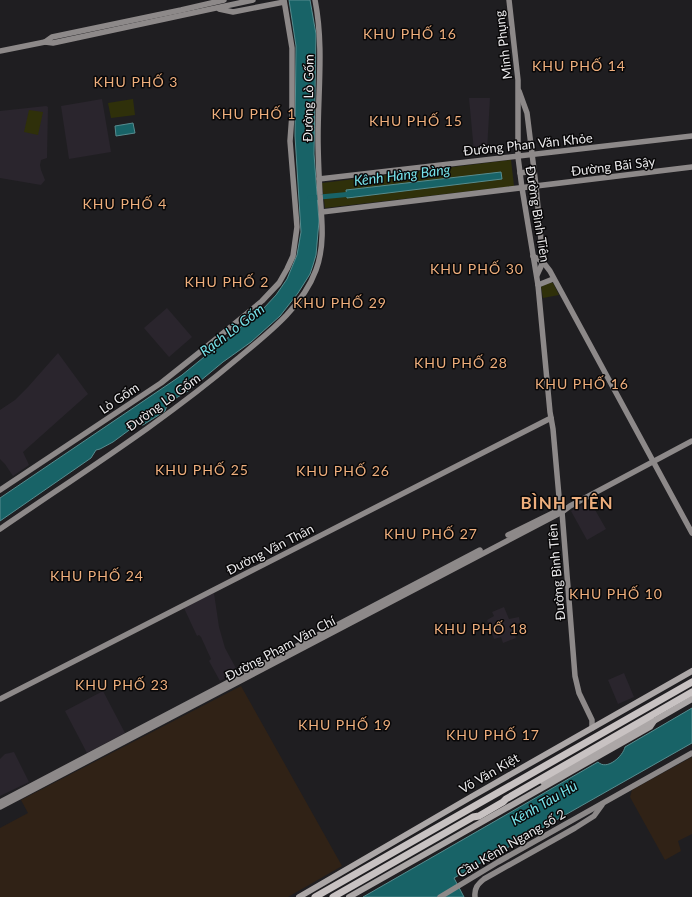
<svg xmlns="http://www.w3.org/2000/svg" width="692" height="897" font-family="Lato,sans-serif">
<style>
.built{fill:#2a252d}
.industrial{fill:#302216}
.green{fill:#2f300a}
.water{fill:#186367;stroke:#578c8f}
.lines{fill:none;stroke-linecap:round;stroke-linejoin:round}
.canal{stroke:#186367;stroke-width:5}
.secondary{stroke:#8d8989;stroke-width:5.5}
.primary{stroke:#aca7a7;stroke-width:6}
.highway{stroke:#c8c2c2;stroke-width:7}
.labels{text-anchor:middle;stroke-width:3;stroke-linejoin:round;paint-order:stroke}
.street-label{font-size:13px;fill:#ebeaec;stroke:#090809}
.neighbourhood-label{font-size:14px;letter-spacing:1px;fill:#efaf7d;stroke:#090809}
.water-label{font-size:14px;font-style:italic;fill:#77e3ea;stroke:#090809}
.district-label{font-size:17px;font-weight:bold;letter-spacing:1px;fill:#efaf7d;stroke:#090809}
</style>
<rect width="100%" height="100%" fill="#1f1e21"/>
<g class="built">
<polygon points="469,98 490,98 487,151 474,152"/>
<polygon points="102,99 111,152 69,159 61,106"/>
<polygon points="46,106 48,107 47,158 41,160 40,165 41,170 45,180 41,185 0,178 0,111"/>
<polygon points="167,308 192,337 169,357 144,328"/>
<polygon points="58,353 88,394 23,452 29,465 13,476 5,464 0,459 0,410 15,400 28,387"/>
<polygon points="590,501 606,529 587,540 571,511"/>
<polygon points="214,593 219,627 225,648 238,672 220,681 209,661 211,659 201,637 199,635 197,636 184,608"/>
<polygon points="504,607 509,619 519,617 520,623 511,625 516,638 503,643 501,637 494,639 487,620 494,616 492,612"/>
<polygon points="624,673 634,697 618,704 608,680"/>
<polygon points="103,691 125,733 87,753 65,711"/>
<polygon points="14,752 29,782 0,796 0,759 5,754"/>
</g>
<g class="industrial">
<polygon points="241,686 342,866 288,897 0,897 0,828 28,813 21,800"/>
<polygon points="692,757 692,834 678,841 681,851 665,860 630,797 632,790"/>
</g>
<g class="green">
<polygon points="133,99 135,115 111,118 108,103"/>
<polygon points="29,110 43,112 38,135 24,132"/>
<polygon points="511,160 514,186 325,208 322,183"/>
<polygon points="550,282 553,283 559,295 543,298 541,287"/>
</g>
<g class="water">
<polygon points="289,0 310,0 316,34 314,154 319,221 316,255 313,265 310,274 298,293 280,316 251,342 223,362 188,391 171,401 169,400 165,411 143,425 136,425 113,442 100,449 96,450 91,458 0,521 0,498 182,375 263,309 276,295 287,279 297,255 301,232 295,136 296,46"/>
<polygon points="133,123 135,133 116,136 115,126"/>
<polygon points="501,172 502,179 347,198 346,190"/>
<path d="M 692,708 L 692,743 L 454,878 L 464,897 L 363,897 L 598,762 C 607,771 623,756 625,747 Z"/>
</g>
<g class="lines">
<polyline class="canal" points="310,198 352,194"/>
<g class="secondary">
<polyline points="509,0 518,80 518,157 522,188 538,285 550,412 553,429 560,508 562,512 575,676 579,693 592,720 592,728"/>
<polyline points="219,9 233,12 284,2"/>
<polyline points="45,42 53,43 253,0"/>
<polyline points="0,51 45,42 52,37 181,10 224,0"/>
<polyline points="519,91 527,113 536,186 543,262 537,275"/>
<polyline points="520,173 534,171"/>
<polyline points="319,179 692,136"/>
<polyline points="322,212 692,167"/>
<polyline points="533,256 543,262 550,271 692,533"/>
<polyline points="538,285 553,279"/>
<polyline points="0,490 161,383 205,348 262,301 279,283 287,269 293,256 297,227 290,141 292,114 292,48 284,0"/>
<path d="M 0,529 C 80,474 163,422 237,359 C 267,334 302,308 316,270 C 325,246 322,220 320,195 C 319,176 318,156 318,137 C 318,91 324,45 315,0"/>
<polyline points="508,535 563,508"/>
<polyline points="0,699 551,418"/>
<polyline points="0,802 480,550"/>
<polyline points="0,807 562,512 570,506 692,441"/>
<polyline points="440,897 498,862 692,753"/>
<path d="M 475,897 C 474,888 478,884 484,879 L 575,828 L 594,816 L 602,805"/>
</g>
<g class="primary">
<polyline points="543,782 647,723 654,721 692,699"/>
<polyline points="299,897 471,797 692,671"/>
<polyline points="349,897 650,727 654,721"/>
</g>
<g class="highway">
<polyline points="315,897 692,682"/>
<polyline points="333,897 473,817 479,816 503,802 506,799 692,692"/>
</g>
</g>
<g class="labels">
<g class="street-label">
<text transform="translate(503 45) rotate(-97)" y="5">Minh Phụng</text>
<text transform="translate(308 98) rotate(-89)" y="5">Đường Lò Gốm</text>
<text transform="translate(528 144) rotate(-6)" y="5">Đường Phan Văn Khỏe</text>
<text transform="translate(613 166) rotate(-7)" y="5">Đường Bãi Sậy</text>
<text transform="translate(538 214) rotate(81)" y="5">Đường Bình Tiên</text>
<text transform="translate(119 398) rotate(-34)" y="5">Lò Gốm</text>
<text transform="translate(163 402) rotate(-36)" y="5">Đường Lò Gốm</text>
<text transform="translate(270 549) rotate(-27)" y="5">Đường Văn Thân</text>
<text transform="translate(556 572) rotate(-95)" y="5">Đường Bình Tiên</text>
<text transform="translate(280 648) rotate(-28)" y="5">Đường Phạm Văn Chí</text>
<text transform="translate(489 773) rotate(-30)" y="5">Võ Văn Kiệt</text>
<text transform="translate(511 843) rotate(-30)" y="5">Cầu Kênh Ngang số 2</text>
</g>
<g class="neighbourhood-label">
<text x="410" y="39">KHU PHỐ 16</text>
<text x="579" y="71">KHU PHỐ 14</text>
<text x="136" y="87">KHU PHỐ 3</text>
<text x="254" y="119">KHU PHỐ 1</text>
<text x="416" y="126">KHU PHỐ 15</text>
<text x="125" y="209">KHU PHỐ 4</text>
<text x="477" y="274">KHU PHỐ 30</text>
<text x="227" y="287">KHU PHỐ 2</text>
<text x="340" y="308">KHU PHỐ 29</text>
<text x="461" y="368">KHU PHỐ 28</text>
<text x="582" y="389">KHU PHỐ 16</text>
<text x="202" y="475">KHU PHỐ 25</text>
<text x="343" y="476">KHU PHỐ 26</text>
<text x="431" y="539">KHU PHỐ 27</text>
<text x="97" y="581">KHU PHỐ 24</text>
<text x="616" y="599">KHU PHỐ 10</text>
<text x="481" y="634">KHU PHỐ 18</text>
<text x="122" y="690">KHU PHỐ 23</text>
<text x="345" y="730">KHU PHỐ 19</text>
<text x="493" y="740">KHU PHỐ 17</text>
</g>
<g class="water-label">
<text transform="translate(402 175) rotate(-7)" y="5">Kênh Hàng Bàng</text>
<text transform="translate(232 330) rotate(-37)" y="5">Rạch Lò Gốm</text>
<text transform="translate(544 803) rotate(-30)" y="5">Kênh Tàu Hủ</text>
</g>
<g class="district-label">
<text x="567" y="509">BÌNH TIÊN</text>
</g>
</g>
</svg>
